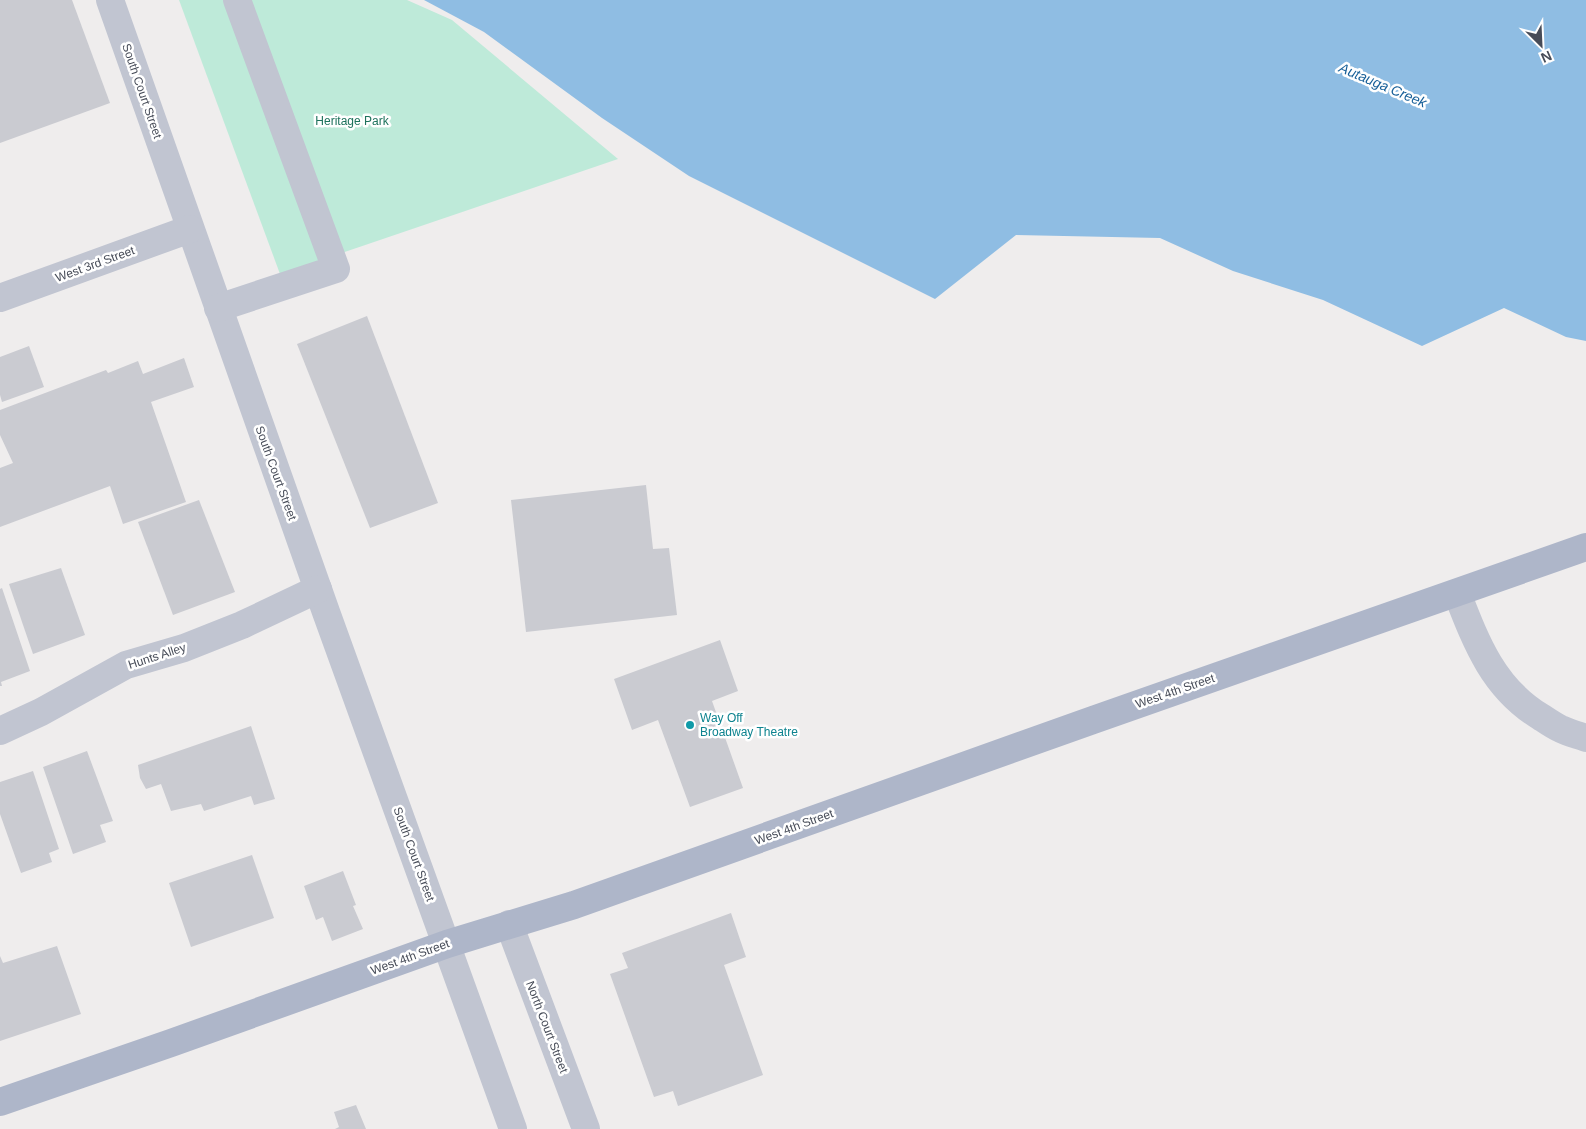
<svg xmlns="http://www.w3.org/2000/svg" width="1586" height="1129" font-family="Arial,sans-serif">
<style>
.green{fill:#beead9}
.water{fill:#8fbde3}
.building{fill:#cacbd1}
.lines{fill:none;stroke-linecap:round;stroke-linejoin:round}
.minor{stroke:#c1c5d1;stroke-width:28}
.major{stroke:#aeb6c9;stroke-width:28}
.culture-dot{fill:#0f9aa8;stroke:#fff;stroke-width:2}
.labels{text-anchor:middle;stroke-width:5;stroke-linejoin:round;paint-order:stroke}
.street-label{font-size:12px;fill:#474c58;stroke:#fff}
.park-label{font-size:12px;fill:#1e725c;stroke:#fff}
.culture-label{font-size:12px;fill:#0d838f;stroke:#fff;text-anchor:start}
.water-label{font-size:14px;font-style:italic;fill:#186099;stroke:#fff}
</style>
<rect width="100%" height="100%" fill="#efeded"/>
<polygon class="green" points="179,0 407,0 452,20 618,159 280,274"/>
<polygon class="water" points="424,0 1586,0 1586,341 1566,337 1504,308 1422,346 1323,300 1233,271 1160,238 1016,235 935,299 689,176 602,118 484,32"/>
<g class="building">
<polygon points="0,0 72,0 110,103 0,143"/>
<polygon points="367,316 438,503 370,528 297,344"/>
<polygon points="29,346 44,387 2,402 0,395 0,357"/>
<polygon points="184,358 194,387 151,402 186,502 123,524 110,486 0,527 0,468 13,463 0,435 0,410 106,370 108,373 138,361 143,374"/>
<polygon points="646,485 653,549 669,548 677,615 526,632 511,500"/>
<polygon points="199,500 235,592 173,615 138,522"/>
<polygon points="61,568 85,635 33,654 9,584"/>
<polygon points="2,588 30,671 1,682 2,686 0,686 0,589"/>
<polygon points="720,640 738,691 712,701 743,788 690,807 658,720 632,730 614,679"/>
<polygon points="251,726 275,799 254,805 251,796 204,811 201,804 171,811 161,784 146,789 140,778 138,765"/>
<polygon points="87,751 113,821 100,825 106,842 73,854 43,767"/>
<polygon points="33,771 59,849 49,853 52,862 21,873 0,814 0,782"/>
<polygon points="252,855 274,918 191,947 169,883"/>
<polygon points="343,871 356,905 353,906 363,929 332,941 323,917 316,920 304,886"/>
<polygon points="731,913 746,957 724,965 763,1075 678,1106 673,1091 654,1097 610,974 628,968 622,953"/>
<polygon points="57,946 81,1014 0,1041 0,956 3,963"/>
<polygon points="356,1105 366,1129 335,1129 339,1127 334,1112"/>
</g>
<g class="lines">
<g class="minor">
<polyline points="110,0 326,612 513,1129"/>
<polyline points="0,298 190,229"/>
<polyline points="218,308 336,269 237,0"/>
<path d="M 1457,593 C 1476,642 1493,688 1541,717 C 1547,721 1554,726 1561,729 C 1569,733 1578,735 1586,738"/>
<polyline points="0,731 41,712 126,665 184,648 242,625 318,589"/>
<polyline points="509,924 586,1129"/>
</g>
<polyline class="major" points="0,1102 171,1043 447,944 574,905 1093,720 1586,547"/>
</g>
<circle class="culture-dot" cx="690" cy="725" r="5"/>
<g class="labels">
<g class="street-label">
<text transform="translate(142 91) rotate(71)" y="4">South Court Street</text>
<text transform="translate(95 264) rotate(-20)" y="4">West 3rd Street</text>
<text transform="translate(276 473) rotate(70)" y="4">South Court Street</text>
<text transform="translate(157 656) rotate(-18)" y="4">Hunts Alley</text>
<text transform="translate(1175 691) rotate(-19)" y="4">West 4th Street</text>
<text transform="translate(794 827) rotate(-20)" y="4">West 4th Street</text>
<text transform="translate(414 854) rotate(70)" y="4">South Court Street</text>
<text transform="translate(410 957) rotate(-20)" y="4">West 4th Street</text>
<text transform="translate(547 1027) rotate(69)" y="4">North Court Street</text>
</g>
<g class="park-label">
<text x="352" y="125">Heritage Park</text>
</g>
<g class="culture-label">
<text x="700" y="722">Way Off<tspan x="700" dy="14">Broadway Theatre</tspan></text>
</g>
<g class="water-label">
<text transform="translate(1383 85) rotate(23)" y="5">Autauga Creek</text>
</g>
</g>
<g transform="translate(1541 45) rotate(156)" stroke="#ffffff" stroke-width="4" paint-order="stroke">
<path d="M0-4L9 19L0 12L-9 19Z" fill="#474c58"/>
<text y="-8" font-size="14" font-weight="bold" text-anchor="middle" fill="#474c58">N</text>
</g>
</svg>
